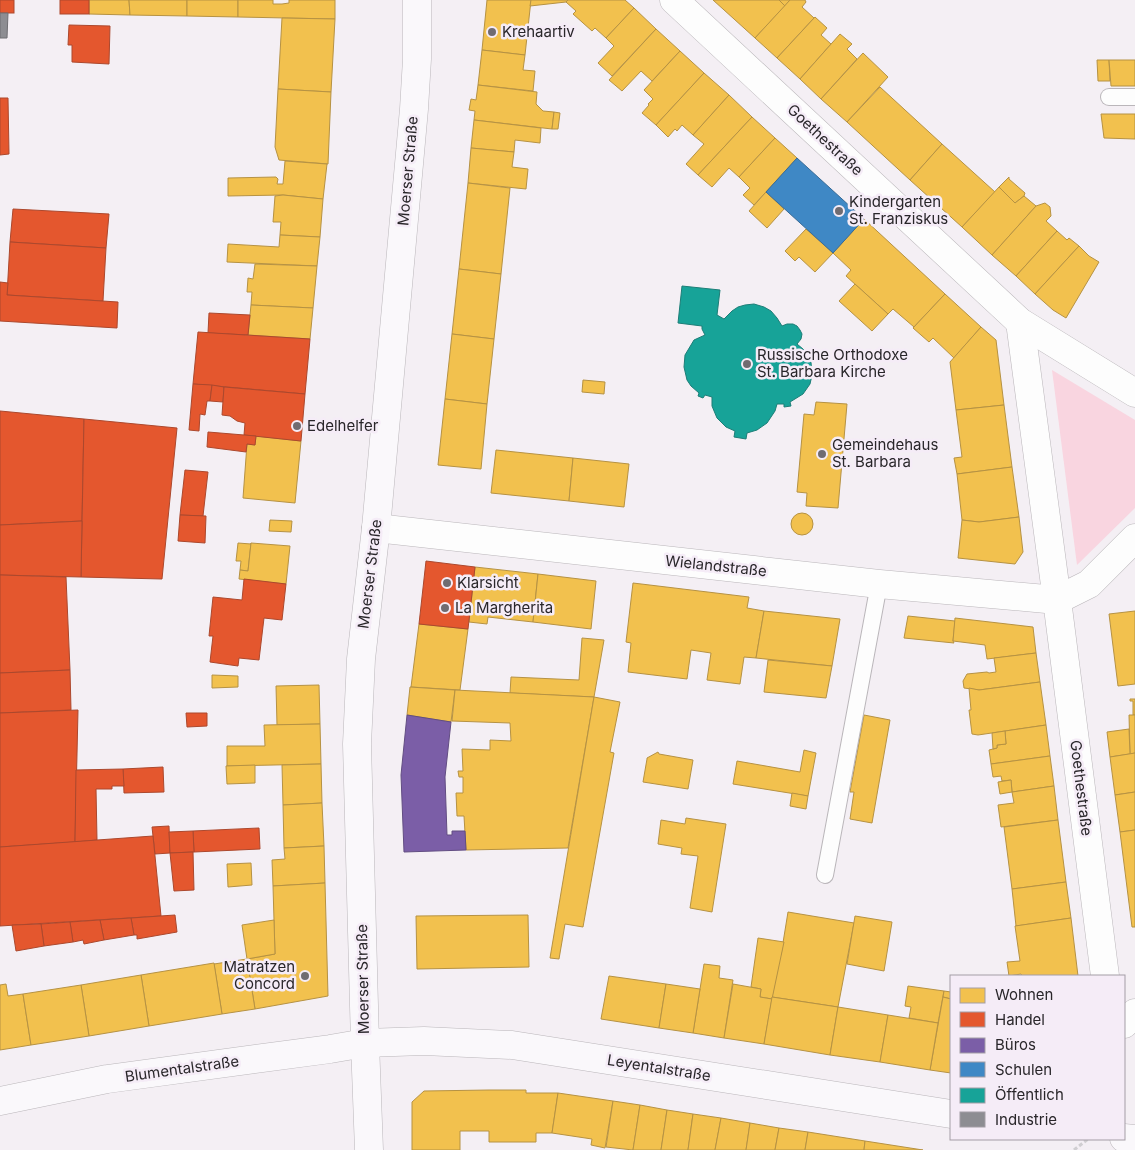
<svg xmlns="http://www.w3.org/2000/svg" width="1135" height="1150" font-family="Inter,sans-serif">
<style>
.green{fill:#f9d5e0}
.homes{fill:#f2c14e;stroke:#b69243}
.shops{fill:#e4572e;stroke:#ac482d}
.offices{fill:#7b5ea7;stroke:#624d82}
.schools{fill:#3f88c5;stroke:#386b96}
.public{fill:#17a398;stroke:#1c7e77}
.industry{fill:#8d8d92;stroke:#6f6e73}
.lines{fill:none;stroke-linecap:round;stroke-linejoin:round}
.lane-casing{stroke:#bab6ba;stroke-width:18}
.street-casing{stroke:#bab6ba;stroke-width:29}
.secondary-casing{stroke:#bab6ba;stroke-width:29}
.path{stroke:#d0ced1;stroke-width:3;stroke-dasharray:4 2.5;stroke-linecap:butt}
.lane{stroke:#fdfdfd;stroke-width:16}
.street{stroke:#fdfdfd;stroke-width:28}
.secondary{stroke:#faf8fb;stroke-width:28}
.poi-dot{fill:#706c71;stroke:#f5ecf7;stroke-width:2}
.labels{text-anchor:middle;stroke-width:5;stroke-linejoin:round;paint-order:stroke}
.poi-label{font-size:15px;fill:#29262a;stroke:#f5ecf7;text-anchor:start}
.street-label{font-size:15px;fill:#29262a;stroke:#f5ecf7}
</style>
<rect width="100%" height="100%" fill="#f4eff4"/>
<polygon class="green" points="1052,370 1135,420 1135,508 1077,565"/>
<g class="homes">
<polygon points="89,0 129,0 130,15 89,14"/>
<polygon points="129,0 187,0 187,16 130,15"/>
<polygon points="187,0 238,0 238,17 187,16"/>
<polygon points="238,0 273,0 273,4 282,4 289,3 289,0 335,0 335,19 238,17"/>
<polygon points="487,0 531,0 525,55 482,50"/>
<polygon points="531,0 568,0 566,2 530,6"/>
<polygon points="568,0 625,0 634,8 606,38 595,28 592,31 573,14 576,11 566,2"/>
<polygon points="713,0 779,0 785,6 755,38"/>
<polygon points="779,0 790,0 785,6"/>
<polygon points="790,0 805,0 806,2 802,7 814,18 777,58 755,38"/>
<polygon points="634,8 656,29 612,76 598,63 614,46 606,38"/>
<polygon points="815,17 827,28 821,35 831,44 800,79 777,58"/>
<polygon points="282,18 335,19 331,92 278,89"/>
<polygon points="656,29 680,51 652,81 641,71 622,91 609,80"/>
<polygon points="840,34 852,44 847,49 857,59 821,99 800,79"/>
<polygon points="482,50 525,55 523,70 535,71 533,91 478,85"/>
<polygon points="680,51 704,73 656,125 642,113 649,105 648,104 653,99 644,90"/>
<polygon points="863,53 888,77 847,122 821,99"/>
<polygon points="1097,60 1109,60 1110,81 1098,81"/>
<polygon points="1109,60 1135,60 1135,86 1111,86"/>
<polygon points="704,73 729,95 693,135 682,125 677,131 675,129 668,137 656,125"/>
<polygon points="478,85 537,92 536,104 543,111 554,112 552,129 474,120 475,111 469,110 471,99 476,100"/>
<polygon points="880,87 942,144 910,180 847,122"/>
<polygon points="278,89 331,92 328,164 279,160 275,147"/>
<polygon points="729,95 752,117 698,175 686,164 704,144 693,135"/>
<polygon points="554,112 560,113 558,129 552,129"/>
<polygon points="1101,114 1135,114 1135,139 1104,138"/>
<polygon points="752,117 775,138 739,177 729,168 712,187 698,175"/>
<polygon points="474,120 541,128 540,143 515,140 514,152 471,148"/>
<polygon points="775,138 797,158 754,205 743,195 750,188 739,177"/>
<polygon points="942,144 995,192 962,227 910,180"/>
<polygon points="471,148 514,152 512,167 528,169 526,189 468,183"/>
<polygon points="285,161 327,164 323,199 283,195 228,196 228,178 276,177 278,179 277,184 283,184"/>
<polygon points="1009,177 1009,179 1025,193 1024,196 1015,203 999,187"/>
<polygon points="468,183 510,188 501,274 459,269"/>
<polygon points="999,187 1015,203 1024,196 1036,206 992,255 962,227"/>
<polygon points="766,192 784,209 767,228 749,211"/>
<polygon points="283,195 323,199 320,237 280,235 281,222 273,222 275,196"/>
<polygon points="1045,203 1050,207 1051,216 1046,221 1057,231 1016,276 992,255 1036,206"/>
<polygon points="864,219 945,294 914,327 893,309 888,314 846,276 851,270 833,253"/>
<polygon points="806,229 833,253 815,272 799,257 795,261 785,251"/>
<polygon points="1057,231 1067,240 1069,238 1079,246 1035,294 1016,276"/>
<polygon points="280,235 320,237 317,266 227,262 228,244 279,247"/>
<polygon points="1079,246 1089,256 1099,262 1066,318 1053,310 1035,294"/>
<polygon points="255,264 317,266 313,308 251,305 252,292 247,292 248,278 253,279"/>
<polygon points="459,269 501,274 494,339 452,334"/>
<polygon points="855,284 888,314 872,331 839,301"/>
<polygon points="945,294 981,327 954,358 933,338 929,342 913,328"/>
<polygon points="251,305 313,308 310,339 248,335"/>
<polygon points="981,327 996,340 1004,405 956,410 950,362"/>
<polygon points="452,334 494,339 487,404 445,399"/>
<polygon points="583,380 605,382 604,394 582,392"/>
<polygon points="445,399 487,404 481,469 438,465"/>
<polygon points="816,402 847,404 838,508 806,506 807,493 797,492 804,414 814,415"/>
<polygon points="1004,405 1012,467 957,474 954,458 962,457 956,410"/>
<polygon points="256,436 301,441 295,503 243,498 247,444 255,445"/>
<polygon points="496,450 573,458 569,501 491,493"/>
<polygon points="573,458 629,464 624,507 569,501"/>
<polygon points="1012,467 1019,517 979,522 962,520 957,474"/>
<circle cx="802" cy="524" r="11"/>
<polygon points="1019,517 1023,552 1015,564 958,558 962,520 979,522"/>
<polygon points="270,520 292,521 291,532 269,531"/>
<polygon points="238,543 251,544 251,543 248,571 240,570 241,561 236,561"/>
<polygon points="251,543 290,546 286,584 239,579 240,570 248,571"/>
<polygon points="475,567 538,574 533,622 488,617 487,624 469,622"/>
<polygon points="538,574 596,581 591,629 533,622"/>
<polygon points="633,583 749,597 747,608 764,611 756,658 744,657 740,684 707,680 711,653 691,650 687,679 628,672 631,643 626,642"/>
<polygon points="764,611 840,619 832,666 756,658"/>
<polygon points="1135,611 1135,684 1118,686 1109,614"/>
<polygon points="908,616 955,621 953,641 954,643 904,638"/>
<polygon points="955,618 1033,627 1036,653 987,659 985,645 953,641"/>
<polygon points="419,624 468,629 460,690 411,687"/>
<polygon points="582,638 604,640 594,697 510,693 511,677 579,680"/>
<polygon points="1036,653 1040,682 979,690 964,688 963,681 967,674 987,672 989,673 996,672 994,658"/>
<polygon points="768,660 832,666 826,698 764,692"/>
<polygon points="212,675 238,676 238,687 212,688"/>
<polygon points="1040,682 1046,725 978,735 972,734 969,710 971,710 969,688 979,690"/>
<polygon points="319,685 320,724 277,725 276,686"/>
<polygon points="410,687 455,690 451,722 407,715"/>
<polygon points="455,690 594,697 568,848 466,850 464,816 457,816 456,793 463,793 463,777 459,777 458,771 463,771 462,749 490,750 490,740 511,741 510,723 452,721"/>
<polygon points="594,697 620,702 610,752 614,753 583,927 565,924 559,959 550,958"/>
<polygon points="1130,699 1135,699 1135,715 1133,715 1133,701 1130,701"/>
<polygon points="864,715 890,720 872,823 850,819 854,792 850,792"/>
<polygon points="1129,715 1135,715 1135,753 1130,754"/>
<polygon points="320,724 321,764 227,766 227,746 265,746 264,725"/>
<polygon points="1046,725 1050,756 991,764 989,750 997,748 997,745 1006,744 1005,731"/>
<polygon points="1129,729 1130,754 1110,757 1107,732"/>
<polygon points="1005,731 1006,744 997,745 997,748 993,749 992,733"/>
<polygon points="804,750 816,753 808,796 733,784 737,761 800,772"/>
<polygon points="658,752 659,754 693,760 688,789 643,782 647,759 647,758"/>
<polygon points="1135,753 1135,792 1115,795 1110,757"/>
<polygon points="1050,756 1054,786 1012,792 1011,780 1002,781 1001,776 993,777 991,764"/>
<polygon points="321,764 322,803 283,805 282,765"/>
<polygon points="255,765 255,783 227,784 226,766"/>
<polygon points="1011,780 1012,792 1000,794 998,782"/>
<polygon points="1054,786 1058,820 1001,827 998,805 1014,803 1012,792"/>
<polygon points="1135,792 1135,830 1120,832 1115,795"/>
<polygon points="792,793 808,796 806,809 790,806"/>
<polygon points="322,803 324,846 284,848 283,805"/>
<polygon points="686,818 726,824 712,912 690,908 698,856 681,854 682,848 658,844 661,820 685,824"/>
<polygon points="1058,820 1066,882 1012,889 1004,827"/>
<polygon points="1135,830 1135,927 1132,927 1120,832"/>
<polygon points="324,846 325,883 273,886 272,860 285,859 284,848"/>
<polygon points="251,863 252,885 228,887 227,864"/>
<polygon points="1066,882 1071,918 1016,926 1012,889"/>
<polygon points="325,883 328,996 255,1009 247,959 275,954 273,886"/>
<polygon points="788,912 854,923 838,1007 772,997 780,955 781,955"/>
<polygon points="528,915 529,967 417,969 416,916"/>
<polygon points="855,916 892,922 884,971 847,964"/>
<polygon points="1071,918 1078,976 1022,976 1021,974 1009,976 1007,962 1020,961 1015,926"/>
<polygon points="274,920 275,954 247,959 242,925"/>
<polygon points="758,938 784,942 772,999 760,997 761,989 751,987"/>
<polygon points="247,959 255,1009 222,1014 214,964"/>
<polygon points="214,963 222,1014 149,1026 141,975"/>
<polygon points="704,964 720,966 719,978 733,980 724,1038 693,1033"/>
<polygon points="141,975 149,1026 89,1036 81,985"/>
<polygon points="609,976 666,984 659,1028 601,1019"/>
<polygon points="6,984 8,996 23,994 31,1045 0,1050 0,985"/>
<polygon points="666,984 700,989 693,1033 659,1028"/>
<polygon points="733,984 761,989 760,997 772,999 764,1044 724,1038"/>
<polygon points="81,985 89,1036 31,1045 23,994"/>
<polygon points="908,986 944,991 938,1023 909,1018 911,1007 905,1006"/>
<polygon points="944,991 951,992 951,999 943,997"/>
<polygon points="772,997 838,1007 830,1055 764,1044"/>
<polygon points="943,997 951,999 951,1073 930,1070"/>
<polygon points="838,1007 888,1015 880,1062 830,1055"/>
<polygon points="888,1015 938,1023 930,1070 880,1062"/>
<polygon points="489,1090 526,1090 526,1093 558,1093 552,1133 536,1133 536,1142 489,1142 489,1131 460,1131 460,1150 412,1150 412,1102 424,1091"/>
<polygon points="558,1093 613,1101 605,1148 591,1145 592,1139 552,1133"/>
<polygon points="613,1101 640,1105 633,1150 606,1147"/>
<polygon points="640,1105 667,1110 661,1150 633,1150"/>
<polygon points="667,1110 693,1114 688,1150 661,1150"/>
<polygon points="693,1114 721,1118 715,1150 688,1150"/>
<polygon points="721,1118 750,1123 746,1150 715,1150"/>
<polygon points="750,1123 779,1128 775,1150 746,1150"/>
<polygon points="779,1128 808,1132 805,1150 775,1150"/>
<polygon points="808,1132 865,1141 864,1150 805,1150"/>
<polygon points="865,1141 923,1150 864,1150"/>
</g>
<g class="shops">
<rect x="0" y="0" width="14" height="13"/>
<rect x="60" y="0" width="29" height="14"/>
<polygon points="69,25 110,26 109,64 72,62 72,45 68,45"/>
<polygon points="0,98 8,98 9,154 0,155"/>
<polygon points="13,209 109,214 106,248 10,242"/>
<polygon points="10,242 106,248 103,301 7,295"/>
<polygon points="0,282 8,283 7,295 118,302 117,328 0,321"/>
<polygon points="209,313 250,315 248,335 208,333"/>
<polygon points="198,332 310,339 305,394 193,384"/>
<polygon points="193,384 212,385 210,401 207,401 205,415 200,414 199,431 189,430"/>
<polygon points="212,385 224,387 223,402 210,401"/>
<polygon points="224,387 305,394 301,441 244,435 245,423 237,421 230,416 222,415"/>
<polygon points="0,411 84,419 82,521 0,525"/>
<polygon points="84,419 177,428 162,579 81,577"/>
<polygon points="208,432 256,436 255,445 247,444 246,452 207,447"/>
<polygon points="185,470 208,472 203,516 180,515"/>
<polygon points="180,515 206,516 205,543 178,541"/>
<polygon points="82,521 81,577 0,575 0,525"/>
<polygon points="426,561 475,567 468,629 419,624"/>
<polygon points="0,575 66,577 70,670 0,673"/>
<polygon points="244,579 286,584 282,620 264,618 259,660 239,658 238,666 210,662 213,636 209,636 213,597 242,600"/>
<polygon points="70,670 71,710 0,713 0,673"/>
<polygon points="78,710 75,842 0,847 0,713"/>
<polygon points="186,713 207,713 207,726 187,727"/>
<polygon points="163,767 164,792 124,793 123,769"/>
<polygon points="123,769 124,786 112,786 112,789 96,789 97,840 75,842 76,770"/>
<polygon points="169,826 170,853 155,854 152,827"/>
<polygon points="259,828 260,849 194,852 193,831"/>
<polygon points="193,831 194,852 170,853 169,832"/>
<polygon points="153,836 161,916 0,926 0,847"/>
<polygon points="193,852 194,890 174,891 170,853"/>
<polygon points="175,915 177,932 137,939 137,935 134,935 131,918"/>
<polygon points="131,918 134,935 104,940 100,920"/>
<polygon points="100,920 104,940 84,944 83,940 73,942 70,922"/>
<polygon points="70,922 73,942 44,946 41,924"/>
<polygon points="41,924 44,946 16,951 12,925"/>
</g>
<polygon class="offices" points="407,715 451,722 445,777 447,835 452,835 452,831 465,831 466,850 404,852 401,775"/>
<polygon class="schools" points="797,158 864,219 833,253 766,192"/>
<polygon class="public" points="682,286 720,290 717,315 724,319 732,311 738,307 745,305 754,304 764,307 771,311 777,318 782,326 787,324 793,324 797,326 800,330 802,334 801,339 797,344 803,349 811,362 812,375 810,384 803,394 790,402 791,406 784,407 784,404 777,404 775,411 767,423 757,430 747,433 746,439 734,437 735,431 726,427 717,418 712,406 712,397 705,395 703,398 698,396 699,393 691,386 687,380 684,367 685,355 694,340 705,335 702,329 702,326 678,323"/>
<polygon class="industry" points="0,13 8,13 7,38 0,38"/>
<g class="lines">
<defs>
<g id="lane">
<polyline points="1109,97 1135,97"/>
<polyline points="825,875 879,584"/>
</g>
<g id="street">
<polyline points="674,0 1020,322 1135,393"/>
<polyline points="1020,322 1057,600 1105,976"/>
<polyline points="376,528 879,584 1057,600 1089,584 1135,538"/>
<polyline points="1124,1024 1135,1013"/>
</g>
<g id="secondary">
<polyline points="0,1101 107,1079 330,1049 365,1043 424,1041 512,1045 951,1114"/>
<polyline points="1124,1138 1135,1139"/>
<polyline points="369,1150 365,1043 357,744 361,659 376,528 414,109 417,59 417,0"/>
</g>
</defs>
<use href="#lane" class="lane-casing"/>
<use href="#street" class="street-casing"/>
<use href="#secondary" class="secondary-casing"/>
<polyline class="path" points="1074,1150 1088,1139"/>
<use href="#lane" class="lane"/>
<use href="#street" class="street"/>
<use href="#secondary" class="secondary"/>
</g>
<g class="poi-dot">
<circle cx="492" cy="32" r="5"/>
<circle cx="839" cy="211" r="5"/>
<circle cx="747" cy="364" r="5"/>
<circle cx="297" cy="426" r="5"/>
<circle cx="822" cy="454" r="5"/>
<circle cx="447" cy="583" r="5"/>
<circle cx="445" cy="608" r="5"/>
<circle cx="305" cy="976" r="5"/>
</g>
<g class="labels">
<g class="poi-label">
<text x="502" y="37">Krehaartiv</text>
<text x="849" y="207">Kindergarten<tspan x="849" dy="17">St. Franziskus</tspan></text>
<text x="757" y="360">Russische Orthodoxe<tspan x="757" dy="17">St. Barbara Kirche</tspan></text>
<text x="307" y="431">Edelhelfer</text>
<text x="832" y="450">Gemeindehaus<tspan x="832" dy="17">St. Barbara</tspan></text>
<text x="457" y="588">Klarsicht</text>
<text x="455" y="613">La Margherita</text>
<text x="295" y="972" text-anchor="end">Matratzen<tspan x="295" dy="17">Concord</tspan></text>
</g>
<g class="street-label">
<text transform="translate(825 140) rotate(43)" y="5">Goethestraße</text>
<text transform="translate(408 171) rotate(-85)" y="5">Moerser Straße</text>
<text transform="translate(716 566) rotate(6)" y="5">Wielandstraße</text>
<text transform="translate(370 574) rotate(-83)" y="5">Moerser Straße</text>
<text transform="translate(1081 788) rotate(83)" y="5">Goethestraße</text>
<text transform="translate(363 979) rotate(-91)" y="5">Moerser Straße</text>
<text transform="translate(659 1068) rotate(9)" y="5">Leyentalstraße</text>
<text transform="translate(182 1069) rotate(-8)" y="5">Blumentalstraße</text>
</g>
</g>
<rect x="950" y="975" width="175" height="165" fill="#f5ecf7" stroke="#a39da5"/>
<rect x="960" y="988" width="25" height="15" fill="#f2c14e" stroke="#a39da5"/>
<text x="995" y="1000" font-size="15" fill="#29262a">Wohnen</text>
<rect x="960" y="1012" width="25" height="15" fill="#e4572e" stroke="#a39da5"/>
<text x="995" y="1025" font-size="15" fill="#29262a">Handel</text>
<rect x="960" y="1038" width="25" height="15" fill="#7b5ea7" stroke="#a39da5"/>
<text x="995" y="1050" font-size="15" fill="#29262a">Büros</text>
<rect x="960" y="1062" width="25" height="15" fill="#3f88c5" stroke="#a39da5"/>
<text x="995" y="1075" font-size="15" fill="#29262a">Schulen</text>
<rect x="960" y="1088" width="25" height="15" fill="#17a398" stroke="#a39da5"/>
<text x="995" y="1100" font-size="15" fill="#29262a">Öffentlich</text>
<rect x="960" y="1112" width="25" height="15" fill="#8d8d92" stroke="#a39da5"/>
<text x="995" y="1125" font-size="15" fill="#29262a">Industrie</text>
</svg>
